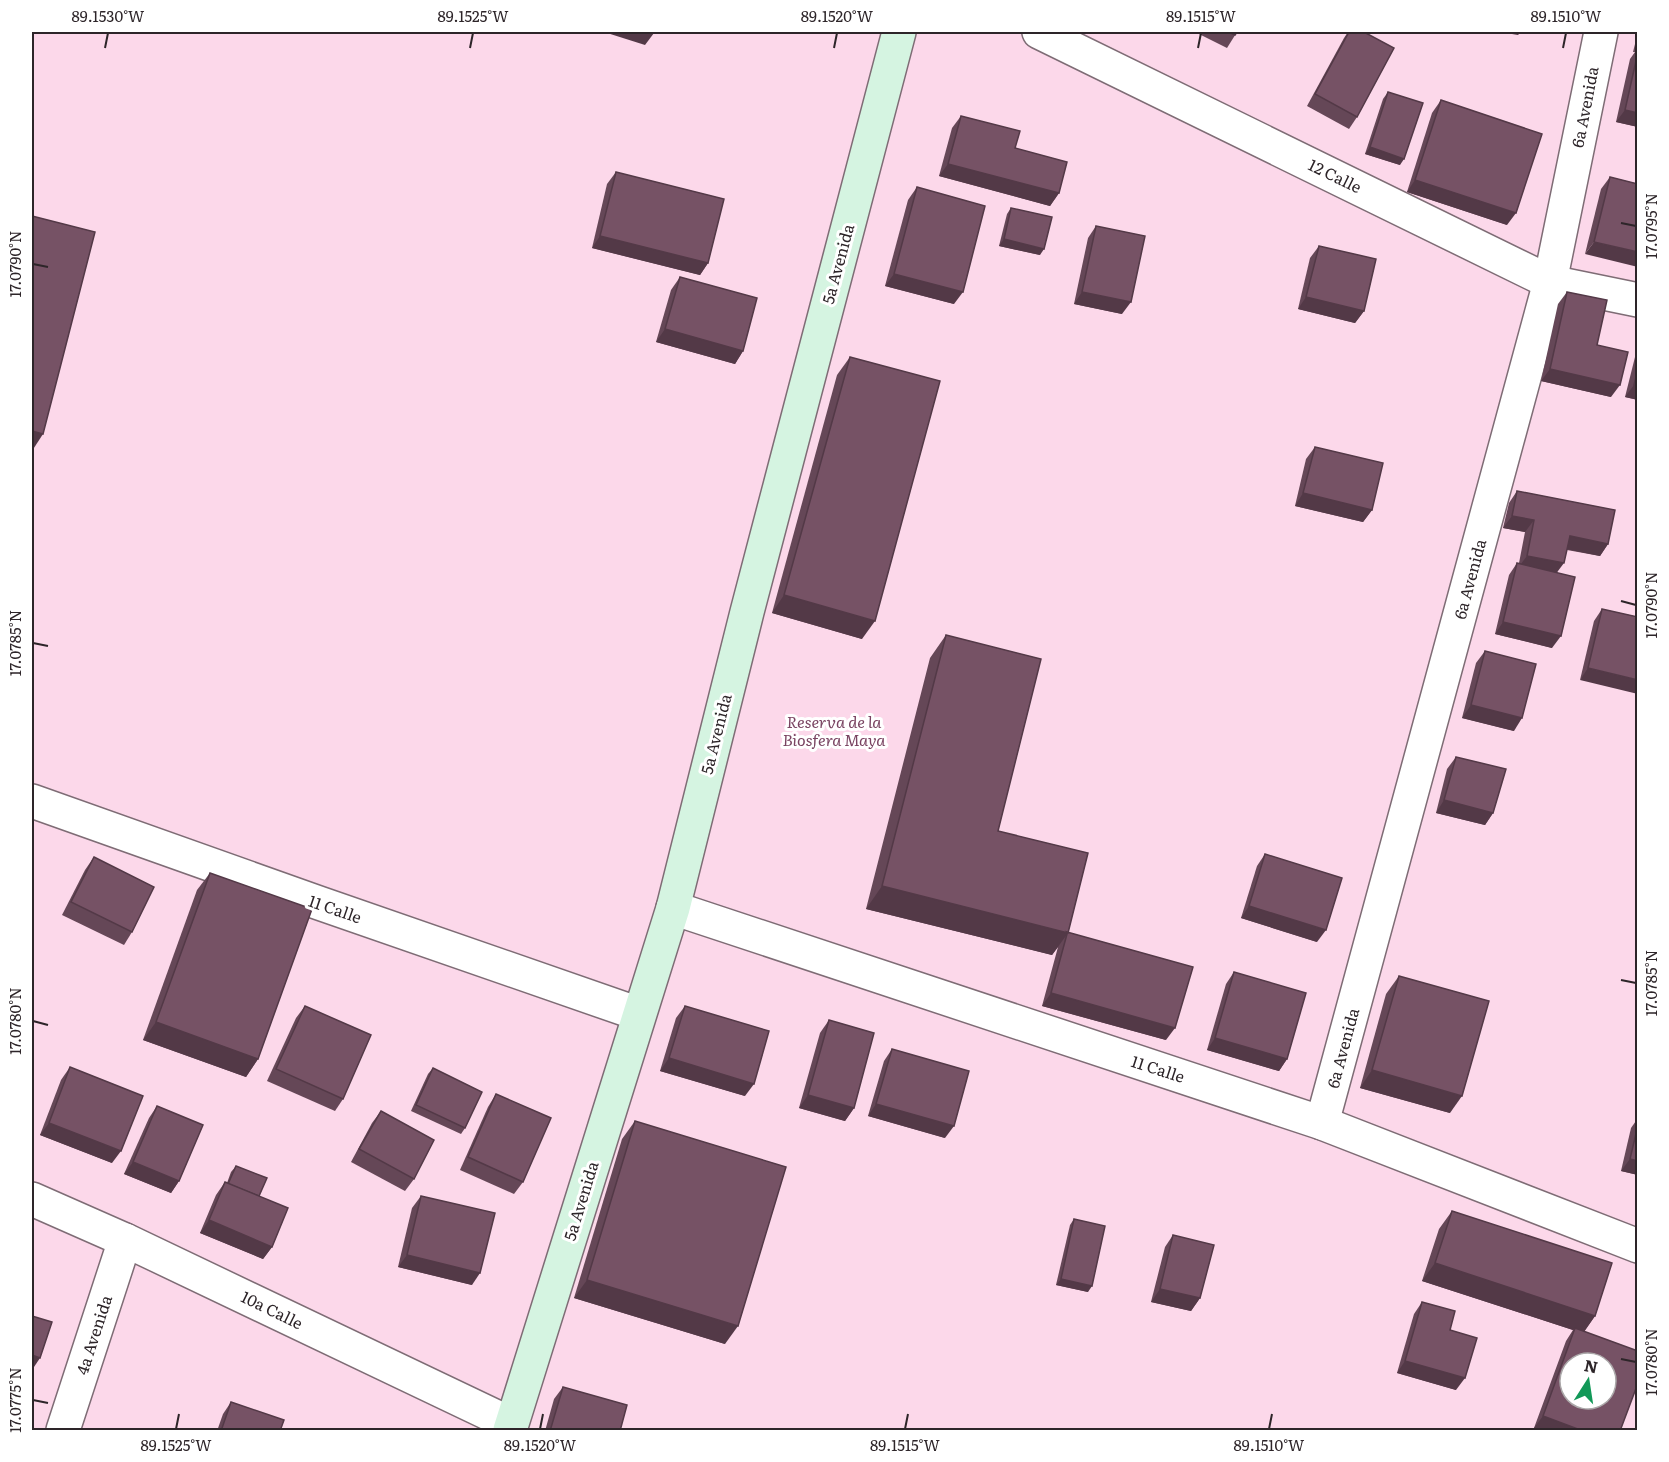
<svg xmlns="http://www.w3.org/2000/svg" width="1669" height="1462" font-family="Literata,serif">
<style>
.green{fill:#fcd8ea;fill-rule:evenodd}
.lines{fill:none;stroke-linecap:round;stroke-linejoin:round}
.street-casing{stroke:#7e6c75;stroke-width:36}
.secondary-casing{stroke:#7e6c75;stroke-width:36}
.street{stroke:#fff;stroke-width:33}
.secondary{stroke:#d5f4e1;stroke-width:33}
.wall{fill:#654757}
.shaded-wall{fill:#533947}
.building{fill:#765265;stroke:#533947;stroke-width:1.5;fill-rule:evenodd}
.ticks{fill:none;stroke:#2d2529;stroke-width:2}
.labels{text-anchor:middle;stroke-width:6;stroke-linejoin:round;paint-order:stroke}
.street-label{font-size:16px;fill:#2d2529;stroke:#fff}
.park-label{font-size:16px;font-style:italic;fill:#794361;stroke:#fff}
.neatline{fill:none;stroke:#2d2529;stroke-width:2}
.ticks-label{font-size:15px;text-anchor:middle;fill:#2d2529}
</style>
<rect width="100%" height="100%" fill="#fef1f7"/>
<path class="green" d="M 32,32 L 1637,32 L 1637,1430 L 32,1430 ZM 1570,1363 L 1606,1363 L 1606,1399 L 1570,1399 Z"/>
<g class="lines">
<defs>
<g id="street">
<polyline points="1039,32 1550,282 1638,300"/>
<polyline points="32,801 319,903 639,1014"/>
<polyline points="673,908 1322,1123 1638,1246"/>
<polyline points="1322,1123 1550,282 1601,32"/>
<polyline points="32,1199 125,1240 511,1424"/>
<polyline points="63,1430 125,1240"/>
</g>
<polyline id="secondary" points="510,1430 673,908 747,612 899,32"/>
</defs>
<use href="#street" class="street-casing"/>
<use href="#secondary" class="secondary-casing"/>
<use href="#street" class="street"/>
<use href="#secondary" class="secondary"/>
</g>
<g class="wall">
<polygon points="1195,32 1237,32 1227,48"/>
<polygon points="1348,32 1364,32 1357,117 1349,129 1307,106 1344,38"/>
<polygon points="1638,32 1638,127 1616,122 1630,59 1635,52 1633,52"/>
<polygon points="1388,92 1400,165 1365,154 1383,99"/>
<polygon points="1441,100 1507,225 1407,192 1432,113"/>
<polygon points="961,116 1015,148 1059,193 1050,206 939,176 952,128"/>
<polygon points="616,172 708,263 700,275 592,248 607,184"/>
<polygon points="1610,177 1638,184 1585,254 1601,189"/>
<polygon points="917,187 954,304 885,286 908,200"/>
<polygon points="1011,208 1040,255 999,246 1007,214"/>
<polygon points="1096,226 1122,314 1074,304 1088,238"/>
<polygon points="1319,246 1364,311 1355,323 1298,309 1310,258"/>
<polygon points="680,277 743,351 735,364 656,342 671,290"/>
<polygon points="1567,292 1597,345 1611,397 1541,381 1558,304"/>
<polygon points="1638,345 1638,400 1625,397"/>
<polygon points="850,357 862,639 772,613 837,375"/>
<polygon points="1315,447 1372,510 1363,522 1295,506 1306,459"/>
<polygon points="1517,491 1608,544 1600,556 1567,550 1557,572 1552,648 1495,634 1509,575 1517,563 1519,563 1525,532 1503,528 1509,503"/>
<polygon points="1602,609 1638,617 1580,680 1594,621"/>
<polygon points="946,635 998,831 1068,932 1166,1040 1042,1006 1058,947 1052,955 866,909 930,658"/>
<polygon points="1485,651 1514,731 1462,718 1476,663"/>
<polygon points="1456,757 1493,813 1485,825 1436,813 1447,769"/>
<polygon points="1265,854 1317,942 1241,918 1257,866"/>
<polygon points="94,857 132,932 124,945 62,915 85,870"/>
<polygon points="210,873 258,1059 246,1077 143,1040 197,890"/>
<polygon points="1234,972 1287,1059 1279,1071 1207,1050 1226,984"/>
<polygon points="1399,976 1450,1113 1360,1088 1386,994"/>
<polygon points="305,1006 343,1099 335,1111 267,1081 296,1018"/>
<polygon points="685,1006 745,1096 660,1071 676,1018"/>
<polygon points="829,1020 854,1108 845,1121 799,1108 820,1033"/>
<polygon points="892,1049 945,1138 868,1116 884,1061"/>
<polygon points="70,1067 112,1163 40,1135 61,1080"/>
<polygon points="433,1068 465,1128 461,1134 411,1111 428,1074"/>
<polygon points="496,1094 523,1182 514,1194 460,1170 488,1107"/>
<polygon points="157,1106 179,1181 171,1193 124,1174 149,1118"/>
<polygon points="381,1111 414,1179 405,1191 351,1162 372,1123"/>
<polygon points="1638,1118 1638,1175 1621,1171 1631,1128"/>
<polygon points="635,1121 725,1344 574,1298 622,1139"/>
<polygon points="236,1166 259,1196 272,1247 263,1259 200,1233 216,1195 225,1182 227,1183 231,1172"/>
<polygon points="421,1196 472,1285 398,1267 412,1208"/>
<polygon points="1452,1211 1595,1316 1584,1332 1620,1431 1540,1431 1534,1428 1566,1341 1573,1330 1422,1281 1439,1229"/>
<polygon points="1074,1219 1088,1292 1056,1285 1070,1225"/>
<polygon points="1173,1235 1200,1298 1191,1311 1151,1302 1165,1247"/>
<polygon points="1422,1302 1450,1330 1456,1390 1397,1373 1414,1314"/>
<polygon points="563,1387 620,1431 545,1431 554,1399"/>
<polygon points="231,1402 280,1431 217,1431 223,1414"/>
</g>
<g class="shaded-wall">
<polygon points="604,32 649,32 654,33 645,45"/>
<polygon points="1500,32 1521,32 1518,35"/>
<polygon points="1625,110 1638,113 1638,127 1616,122"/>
<polygon points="1370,147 1404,159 1400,165 1365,154"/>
<polygon points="948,164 1059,193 1050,206 939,176"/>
<polygon points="1415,180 1516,213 1507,225 1407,192"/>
<polygon points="600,236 708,263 700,275 592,248"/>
<polygon points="1004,239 1044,249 1040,255 999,246"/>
<polygon points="1594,242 1638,252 1638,267 1585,254"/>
<polygon points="894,274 963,292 954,304 885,286"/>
<polygon points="1082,292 1131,302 1122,314 1074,304"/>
<polygon points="1306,297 1364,311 1355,323 1298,309"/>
<polygon points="665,329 743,351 735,364 656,342"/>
<polygon points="1550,369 1620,385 1611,397 1541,381"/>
<polygon points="1634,385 1638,385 1638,400 1625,397"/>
<polygon points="32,431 43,434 32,451"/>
<polygon points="1303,493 1372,510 1363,522 1295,506"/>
<polygon points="1512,516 1534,520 1525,532 1503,528"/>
<polygon points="1570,536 1608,544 1600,556 1561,548"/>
<polygon points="1527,556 1564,563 1555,575 1518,568"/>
<polygon points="784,595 875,621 862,639 772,613"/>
<polygon points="1503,622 1561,636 1552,648 1495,634"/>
<polygon points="1588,668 1638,680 1638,694 1580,680"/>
<polygon points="1471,705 1522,718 1514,731 1462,718"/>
<polygon points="1444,800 1493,813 1485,825 1436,813"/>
<polygon points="882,886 1068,933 1052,955 866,909"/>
<polygon points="1249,906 1326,930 1317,942 1241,918"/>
<polygon points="1051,993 1175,1028 1166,1040 1042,1006"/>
<polygon points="156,1022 258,1059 246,1077 143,1040"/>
<polygon points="1215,1038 1287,1059 1279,1071 1207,1050"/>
<polygon points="669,1058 754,1084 745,1096 660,1071"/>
<polygon points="1372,1070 1462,1096 1450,1113 1360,1088"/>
<polygon points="808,1095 854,1108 845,1121 799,1108"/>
<polygon points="876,1104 954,1126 945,1138 868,1116"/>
<polygon points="49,1123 121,1151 112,1163 40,1135"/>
<polygon points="1630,1159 1638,1161 1638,1175 1621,1171"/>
<polygon points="133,1162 179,1181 171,1193 124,1174"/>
<polygon points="209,1220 272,1247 263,1259 200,1233"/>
<polygon points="407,1255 480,1273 472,1285 398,1267"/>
<polygon points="1435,1263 1595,1316 1583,1333 1575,1328 1573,1330 1422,1281"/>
<polygon points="1061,1279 1092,1286 1088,1292 1056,1285"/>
<polygon points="587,1280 738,1326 725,1344 574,1298"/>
<polygon points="1160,1289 1200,1298 1191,1311 1151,1302"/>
<polygon points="32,1355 40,1358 32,1370"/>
<polygon points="1405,1361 1465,1378 1456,1390 1397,1373"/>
<polygon points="1543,1416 1583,1431 1540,1431 1534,1428"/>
</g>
<g class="building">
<polygon points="1228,32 1237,32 1235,35"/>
<polygon points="1349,32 1364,32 1394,48 1357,117 1315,94"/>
<polygon points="1638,52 1638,113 1625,110"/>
<polygon points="1388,92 1423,103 1404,159 1370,147"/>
<polygon points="1441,100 1542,134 1516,213 1415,180"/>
<polygon points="961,116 1020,131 1015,148 1067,162 1059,193 948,164"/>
<polygon points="616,172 724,199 708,263 600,236"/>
<polygon points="1610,177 1638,184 1638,252 1594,242"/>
<polygon points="917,187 985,206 963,292 894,274"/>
<polygon points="1011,208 1052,217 1044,249 1004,239"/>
<polygon points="32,216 95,232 43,434 32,431"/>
<polygon points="1096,226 1145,236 1131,302 1082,292"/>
<polygon points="1319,246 1376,259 1364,311 1306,297"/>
<polygon points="680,277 757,298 743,351 665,329"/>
<polygon points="1567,292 1607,300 1597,345 1628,352 1620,385 1550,369"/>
<polygon points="850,357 940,381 875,621 784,595"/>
<polygon points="1638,369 1638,385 1634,385"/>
<polygon points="1315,447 1383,463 1372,510 1303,493"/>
<polygon points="1517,491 1615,510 1608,544 1570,536 1564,563 1527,556 1534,520 1512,516"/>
<polygon points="1517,563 1575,577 1561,636 1503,622"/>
<polygon points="1602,609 1638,617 1638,680 1588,668"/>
<polygon points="946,635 1041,659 998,831 1088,853 1068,933 882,886"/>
<polygon points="1485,651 1536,664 1522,718 1471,705"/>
<polygon points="1456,757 1506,769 1493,813 1444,800"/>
<polygon points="1265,854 1342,878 1326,930 1249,906"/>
<polygon points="94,857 154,887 132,932 71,902"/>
<polygon points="210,873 312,909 258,1059 156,1022"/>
<polygon points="1067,932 1193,967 1175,1028 1051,993 1067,934 1068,933"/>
<polygon points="1234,972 1306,993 1287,1059 1215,1038"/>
<polygon points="1399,976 1489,1001 1462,1096 1372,1070"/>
<polygon points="305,1006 371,1035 343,1099 276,1069"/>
<polygon points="685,1006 769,1031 754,1084 669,1058"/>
<polygon points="829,1020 874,1033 854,1108 808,1095"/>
<polygon points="892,1049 969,1071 954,1126 876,1104"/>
<polygon points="70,1067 143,1096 121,1151 49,1123"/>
<polygon points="433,1068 482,1092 465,1128 416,1105"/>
<polygon points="496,1094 551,1118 523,1182 468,1157"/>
<polygon points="157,1106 203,1125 179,1181 133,1162"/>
<polygon points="381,1111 434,1140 414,1179 359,1149"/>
<polygon points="635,1121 786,1167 738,1326 587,1280"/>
<polygon points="1638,1125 1638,1161 1630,1159"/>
<polygon points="236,1166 267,1178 259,1196 228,1184"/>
<polygon points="225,1182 288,1208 272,1247 209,1220"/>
<polygon points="421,1196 495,1213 480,1273 407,1255"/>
<polygon points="1452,1211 1612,1263 1595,1316 1435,1263"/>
<polygon points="1074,1219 1105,1226 1092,1286 1061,1279"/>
<polygon points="1173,1235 1214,1245 1200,1298 1160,1289"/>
<polygon points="1422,1302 1455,1311 1450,1330 1477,1338 1465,1378 1405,1361"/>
<polygon points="32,1316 52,1322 40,1358 32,1355"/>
<path d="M 1575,1328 L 1638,1351 L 1638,1383 L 1620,1431 L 1583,1431 L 1543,1416 ZM 1570,1363 L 1606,1363 L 1606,1399 L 1570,1399 Z"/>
<polygon points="563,1387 627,1405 620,1431 550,1431"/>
<polygon points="231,1402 284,1420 280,1431 221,1431"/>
</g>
<path class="ticks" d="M 105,48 L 108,33M 470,48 L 473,33M 834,48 L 837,33M 1198,48 L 1201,33M 1563,48 L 1566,33M 1621,223 L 1636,226M 33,264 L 48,267M 1621,601 L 1636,605M 33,643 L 48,646M 1621,980 L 1636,983M 33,1021 L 48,1025M 1621,1359 L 1636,1362M 33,1400 L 48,1403M 176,1429 L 179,1414M 540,1429 L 543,1414M 905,1429 L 908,1414M 1269,1429 L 1272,1414"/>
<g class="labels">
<g class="street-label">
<text transform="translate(1585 107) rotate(-79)" y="6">6a Avenida</text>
<text transform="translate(1335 176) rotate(26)" y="6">12 Calle</text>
<text transform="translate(838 264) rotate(-75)" y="6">5a Avenida</text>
<text transform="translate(1470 579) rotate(-75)" y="6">6a Avenida</text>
<text transform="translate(716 734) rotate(-76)" y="6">5a Avenida</text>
<text transform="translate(335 909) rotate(19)" y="6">11 Calle</text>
<text transform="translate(1343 1048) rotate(-75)" y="6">6a Avenida</text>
<text transform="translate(1158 1069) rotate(18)" y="6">11 Calle</text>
<text transform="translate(581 1201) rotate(-73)" y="6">5a Avenida</text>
<text transform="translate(272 1310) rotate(26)" y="6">10a Calle</text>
<text transform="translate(94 1335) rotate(-72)" y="6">4a Avenida</text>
</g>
<g class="park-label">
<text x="834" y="728">Reserva de la<tspan x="834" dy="18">Biosfera Maya</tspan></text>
</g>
</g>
<rect width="1669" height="1462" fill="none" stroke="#ffffff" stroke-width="66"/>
<g transform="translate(1588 1381) rotate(12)"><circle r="28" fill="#ffffff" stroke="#aba8a9" stroke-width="1.5"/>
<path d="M0-4.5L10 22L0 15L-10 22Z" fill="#129858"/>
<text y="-9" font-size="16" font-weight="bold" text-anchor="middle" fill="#2d2529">N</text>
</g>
<rect x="33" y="33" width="1603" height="1396" class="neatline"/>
<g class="ticks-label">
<text x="108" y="22">89.1530°W</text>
<text x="473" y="22">89.1525°W</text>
<text x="837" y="22">89.1520°W</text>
<text x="1201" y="22">89.1515°W</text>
<text x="1566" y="22">89.1510°W</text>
<text transform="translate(1652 226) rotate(-90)" y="5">17.0795°N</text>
<text transform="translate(16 264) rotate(-90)" y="5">17.0790°N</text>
<text transform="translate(1652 605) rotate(-90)" y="5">17.0790°N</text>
<text transform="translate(16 643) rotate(-90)" y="5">17.0785°N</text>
<text transform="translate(1652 983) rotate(-90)" y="5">17.0785°N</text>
<text transform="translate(16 1021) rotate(-90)" y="5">17.0780°N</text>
<text transform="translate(1652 1362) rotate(-90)" y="5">17.0780°N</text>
<text transform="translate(16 1400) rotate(-90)" y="5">17.0775°N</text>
<text x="176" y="1451">89.1525°W</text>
<text x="540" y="1451">89.1520°W</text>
<text x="905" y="1451">89.1515°W</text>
<text x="1269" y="1451">89.1510°W</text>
</g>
</svg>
